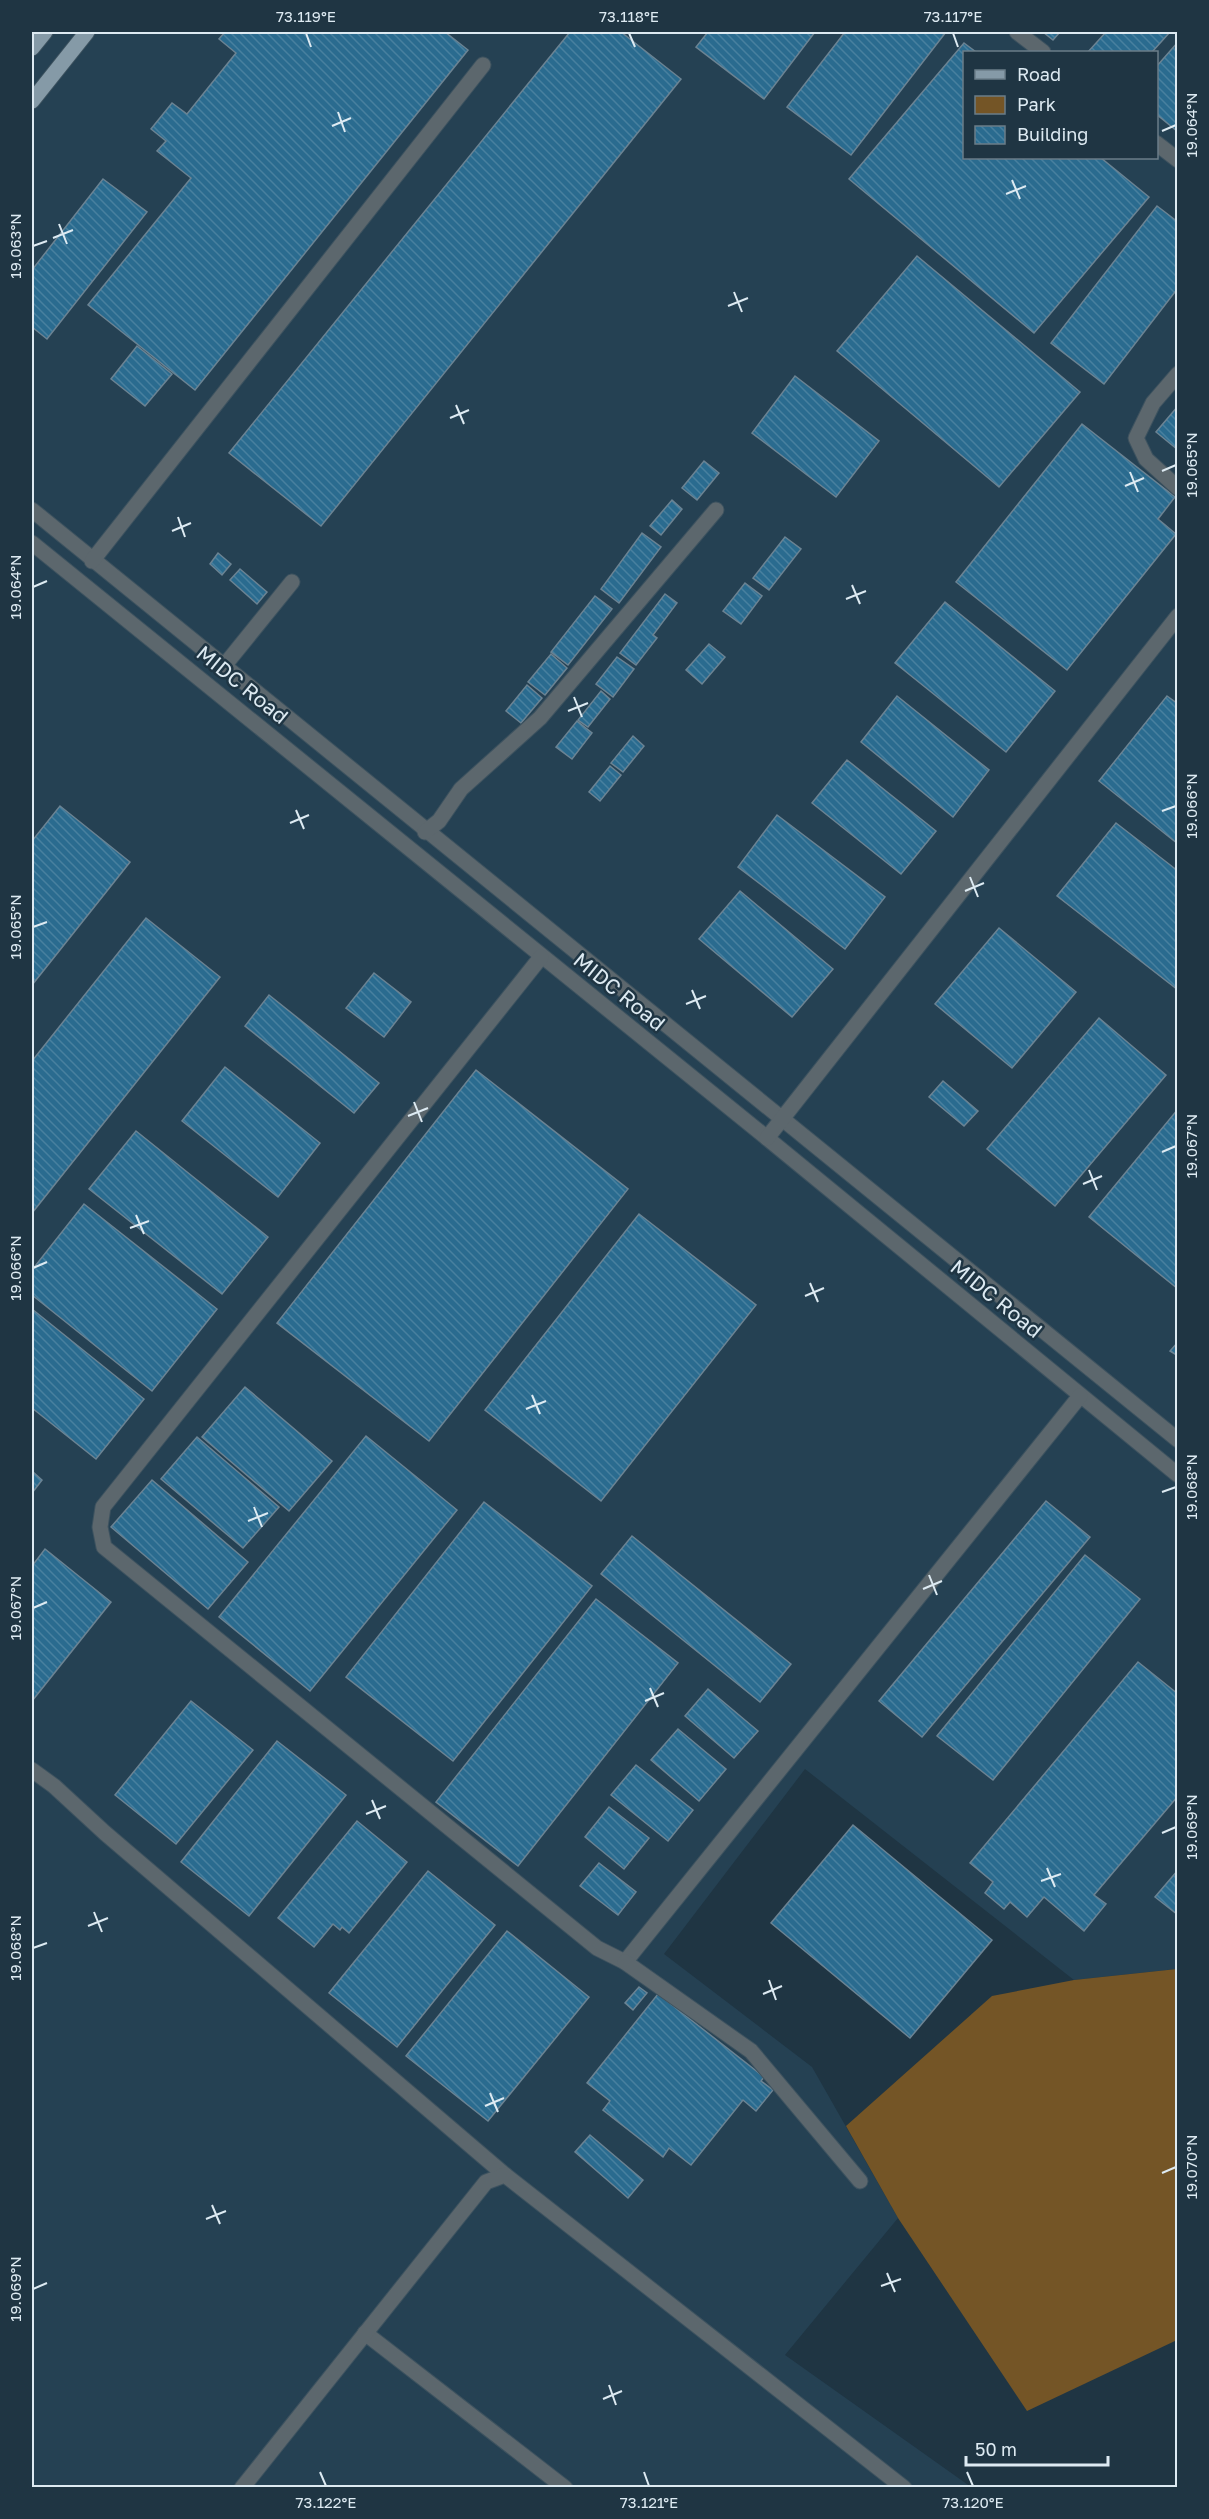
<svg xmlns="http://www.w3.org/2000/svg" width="1209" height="2519" font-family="'Golos Text',sans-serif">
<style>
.built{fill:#254153;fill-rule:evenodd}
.green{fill:#745526}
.building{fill:url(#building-back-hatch);stroke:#6b8393;stroke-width:1.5}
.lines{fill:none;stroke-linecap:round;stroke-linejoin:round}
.minor-casing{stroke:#3d525f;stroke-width:17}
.major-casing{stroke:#3d525f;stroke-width:17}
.minor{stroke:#5c676d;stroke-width:15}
.major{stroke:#859aa7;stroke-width:15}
.ticks{fill:none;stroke:#ddeaf2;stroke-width:2}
.labels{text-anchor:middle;stroke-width:5;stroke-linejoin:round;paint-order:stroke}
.street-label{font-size:21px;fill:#ddeaf2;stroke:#1f3543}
.neatline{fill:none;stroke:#ddeaf2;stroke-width:2}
.ticks-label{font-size:15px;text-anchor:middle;fill:#ddeaf2}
</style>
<defs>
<pattern id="building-back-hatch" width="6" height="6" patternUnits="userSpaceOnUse" patternTransform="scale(1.5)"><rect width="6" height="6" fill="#2a6b8f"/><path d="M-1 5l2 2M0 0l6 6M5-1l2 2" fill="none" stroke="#48809f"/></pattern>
</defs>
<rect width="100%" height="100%" fill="#1f3543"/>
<path class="built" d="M 32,32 L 1177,32 L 1177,1969 L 1074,1980 L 805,1769 L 664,1954 L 812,2067 L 898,2218 L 785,2355 L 971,2487 L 32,2488 ZM 964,52 L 1156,52 L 1156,158 L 964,158 Z"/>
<polygon class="green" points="1177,1969 1177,2340 1027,2411 898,2218 846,2126 992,1996 1074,1980"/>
<g class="building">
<polygon points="225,32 445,32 468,50 195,390 88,305 191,178 157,151 166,141 151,129 172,103 187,114 236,53 219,39"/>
<polygon points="570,32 621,32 681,79 321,526 229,453"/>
<polygon points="708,32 815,32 764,99 696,47"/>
<polygon points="845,32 946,32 851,155 787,107"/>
<polygon points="1043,32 1060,32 1053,40"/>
<polygon points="1106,32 1170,32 1152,52 1088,52"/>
<polygon points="1178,42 1178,132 1156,114 1156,67"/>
<polygon points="964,43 976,52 964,52 964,158 1101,158 1149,197 1034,333 849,179"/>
<polygon points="103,179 147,212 47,339 32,327 32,270"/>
<polygon points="1157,206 1178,222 1178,288 1104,384 1051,343"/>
<polygon points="917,256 1080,392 999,487 837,351"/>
<polygon points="137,346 172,374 145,406 111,379"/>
<polygon points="795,376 879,441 836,497 752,433"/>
<polygon points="1178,406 1178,450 1156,432"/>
<polygon points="1082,424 1175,497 1158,519 1176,534 1067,670 956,582"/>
<polygon points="704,461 719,473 697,500 682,488"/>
<polygon points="672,500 682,509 661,535 650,526"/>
<polygon points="642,533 661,547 619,603 601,589"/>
<polygon points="785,537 801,549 769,590 753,578"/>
<polygon points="218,553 231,564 222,575 210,564"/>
<polygon points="240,569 267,592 257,604 230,580"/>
<polygon points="745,583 762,596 741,624 723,611"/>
<polygon points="665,594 677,603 653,635 657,638 636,665 620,653"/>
<polygon points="595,596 612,609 568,665 551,652"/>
<polygon points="945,602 1055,691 1006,752 895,663"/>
<polygon points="709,644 725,657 702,684 686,670"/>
<polygon points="551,654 567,668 545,695 528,682"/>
<polygon points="617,657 634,669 613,697 596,684"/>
<polygon points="527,685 542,698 521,723 506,711"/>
<polygon points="601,691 610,699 588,727 578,720"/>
<polygon points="897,696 989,770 953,817 861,742"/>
<polygon points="1167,696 1178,704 1178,844 1099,781"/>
<polygon points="577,721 592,733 572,759 556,747"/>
<polygon points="633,736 644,746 623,772 611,763"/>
<polygon points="847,760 936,831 901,874 812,803"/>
<polygon points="610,766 621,775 600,801 589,792"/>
<polygon points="60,806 130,862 32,985 32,841"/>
<polygon points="777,815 885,897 845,949 738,867"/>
<polygon points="1116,823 1178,871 1178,990 1057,896"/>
<polygon points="740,891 833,969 792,1017 699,939"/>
<polygon points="146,918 220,977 32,1213 32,1061"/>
<polygon points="999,928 1076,992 1012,1068 935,1004"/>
<polygon points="374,973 411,1002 384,1037 346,1008"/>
<polygon points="269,995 379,1083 354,1113 245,1026"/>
<polygon points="1099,1018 1166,1075 1055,1206 987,1149"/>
<polygon points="225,1067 320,1143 278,1197 182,1121"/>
<polygon points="476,1070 628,1189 429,1441 277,1323"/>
<polygon points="943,1081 978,1111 964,1126 929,1097"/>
<polygon points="1178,1109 1178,1289 1089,1217"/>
<polygon points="136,1131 268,1237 222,1294 89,1189"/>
<polygon points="84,1204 217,1309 152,1391 32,1295 32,1270"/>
<polygon points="639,1214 756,1305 601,1501 485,1410"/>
<polygon points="32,1309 144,1399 96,1459 32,1408"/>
<polygon points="1178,1342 1178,1356 1170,1351"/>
<polygon points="245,1387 332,1461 289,1511 202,1437"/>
<polygon points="366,1436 457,1510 310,1691 219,1617"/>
<polygon points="197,1437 279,1507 243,1548 161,1479"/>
<polygon points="32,1471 42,1480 32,1493"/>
<polygon points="152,1480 248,1562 208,1609 111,1527"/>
<polygon points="1046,1501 1090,1537 922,1737 879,1701"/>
<polygon points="484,1502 592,1586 453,1761 346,1677"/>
<polygon points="632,1536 791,1664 760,1702 601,1574"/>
<polygon points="45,1549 111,1602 32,1701 32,1566"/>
<polygon points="1085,1555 1140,1599 993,1780 937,1736"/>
<polygon points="596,1599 678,1663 518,1866 436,1802"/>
<polygon points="1138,1662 1178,1694 1178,1796 1094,1895 1106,1904 1084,1931 1044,1897 1027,1917 1010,1902 1004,1909 985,1893 993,1882 970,1863"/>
<polygon points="708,1689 758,1731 734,1758 685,1716"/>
<polygon points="191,1701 253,1750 176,1844 115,1795"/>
<polygon points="678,1729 726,1769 699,1801 651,1760"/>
<polygon points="277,1741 346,1795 249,1916 181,1862"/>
<polygon points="636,1765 693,1810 668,1841 611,1795"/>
<polygon points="609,1807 649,1838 624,1869 585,1837"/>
<polygon points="357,1821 407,1862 349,1933 342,1927 340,1930 333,1924 314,1947 278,1918"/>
<polygon points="853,1825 992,1940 910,2038 771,1923"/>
<polygon points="599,1863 636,1892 618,1915 580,1886"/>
<polygon points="1178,1870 1178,1915 1155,1897"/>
<polygon points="428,1871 495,1925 397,2047 329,1993"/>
<polygon points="507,1931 589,1997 488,2121 406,2056"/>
<polygon points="639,1987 647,1993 633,2010 625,2003"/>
<polygon points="658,1994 764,2077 761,2081 773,2090 756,2111 743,2100 691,2165 669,2148 663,2157 603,2110 610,2101 587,2083"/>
<polygon points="590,2135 643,2180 628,2198 575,2152"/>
</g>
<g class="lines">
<defs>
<g id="minor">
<polyline points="1017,32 1043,52"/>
<polyline points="1156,143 1178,160"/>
<polyline points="1178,374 1153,403 1136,438 1146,459 1178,488"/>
<polyline points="32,510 1178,1440"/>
<polyline points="32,543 767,1138 1178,1475"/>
<polyline points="92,561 483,65"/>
<polyline points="224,666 292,582"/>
<polyline points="425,832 439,821 461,789 540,718 716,510"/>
<polyline points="541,957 103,1507 100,1527 104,1547 597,1948 625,1962 1080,1396"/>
<polyline points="767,1138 1178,616"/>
<polyline points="32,1770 54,1786 105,1833 505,2175"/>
<polyline points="625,1962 751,2051 860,2181"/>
<polyline points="365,2333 565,2488"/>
<polyline points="242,2488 486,2182 505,2175 904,2488"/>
</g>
<g id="major">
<polyline points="32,48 45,32"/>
<polyline points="32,101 87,32"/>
</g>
</defs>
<use href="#minor" class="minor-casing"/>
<use href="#major" class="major-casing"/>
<use href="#minor" class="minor"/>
<use href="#major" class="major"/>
</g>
<path class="ticks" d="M 306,33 L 311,47M 629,33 L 635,47M 953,33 L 958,47M 338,112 L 345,132M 332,126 L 351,118M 1162,131 L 1176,125M 1012,180 L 1020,199M 1006,194 L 1026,186M 59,224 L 67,244M 53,238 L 73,230M 33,246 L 47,241M 734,292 L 742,312M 728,306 L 748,298M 456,405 L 464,424M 450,418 L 469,410M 1162,471 L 1176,465M 1130,472 L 1138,492M 1125,486 L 1144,478M 178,517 L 185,537M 172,531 L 191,523M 852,585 L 860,604M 33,587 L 47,581M 846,599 L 866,591M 574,697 L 582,717M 568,711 L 588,703M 296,810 L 304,829M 1162,811 L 1176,806M 290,823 L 309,815M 970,877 L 978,897M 965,891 L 984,883M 33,927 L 47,922M 692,990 L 700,1009M 686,1004 L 706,996M 414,1102 L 422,1122M 408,1116 L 428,1108M 1162,1152 L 1176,1146M 1089,1170 L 1097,1190M 1083,1184 L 1102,1176M 136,1215 L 144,1234M 130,1228 L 149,1221M 33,1268 L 47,1262M 810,1283 L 818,1302M 805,1296 L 824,1288M 532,1395 L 540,1414M 526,1409 L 546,1401M 1162,1492 L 1176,1487M 254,1507 L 262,1527M 248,1521 L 268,1513M 929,1575 L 937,1595M 923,1589 L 942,1581M 33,1608 L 47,1602M 650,1688 L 658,1707M 645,1701 L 664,1693M 372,1800 L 380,1819M 366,1814 L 386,1806M 1162,1833 L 1176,1827M 1047,1868 L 1055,1887M 1041,1881 L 1061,1874M 94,1912 L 102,1932M 88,1926 L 108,1918M 33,1948 L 47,1943M 769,1980 L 776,2000M 763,1994 L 782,1986M 490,2093 L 498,2112M 485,2106 L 504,2098M 1162,2173 L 1176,2167M 212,2205 L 220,2224M 206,2219 L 226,2211M 887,2273 L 895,2292M 881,2286 L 901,2279M 33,2289 L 47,2283M 609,2385 L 616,2405M 603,2399 L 622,2391M 320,2472 L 326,2486M 644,2472 L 649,2486M 967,2472 L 973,2486"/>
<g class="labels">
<g class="street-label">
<text transform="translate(242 685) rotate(39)" y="7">MIDC Road</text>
<text transform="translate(619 992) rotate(39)" y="7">MIDC Road</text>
<text transform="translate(996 1299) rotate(39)" y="7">MIDC Road</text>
</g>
</g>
<rect width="1209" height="2519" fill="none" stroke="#1f3543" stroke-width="66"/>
<rect x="963" y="51" width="195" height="108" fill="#1f3543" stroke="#6b7d89" stroke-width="1.5"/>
<rect x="975" y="70" width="30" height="9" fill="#859aa7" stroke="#6b7d89" stroke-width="1.5"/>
<text x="1017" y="81" font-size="18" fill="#ddeaf2">Road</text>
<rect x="975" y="96" width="30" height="18" fill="#745526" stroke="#6b7d89" stroke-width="1.5"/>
<text x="1017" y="111" font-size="18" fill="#ddeaf2">Park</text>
<rect x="975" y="126" width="30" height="18" fill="url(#building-back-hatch)" stroke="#6b7d89" stroke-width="1.5"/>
<text x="1017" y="141" font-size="18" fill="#ddeaf2">Building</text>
<path d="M966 2456v9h142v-9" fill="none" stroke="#ddeaf2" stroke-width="3"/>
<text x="975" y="2456" font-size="18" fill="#ddeaf2" stroke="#1f3543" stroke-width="4.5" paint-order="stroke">50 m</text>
<rect x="33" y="33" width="1143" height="2453" class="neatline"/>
<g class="ticks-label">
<text x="306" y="22">73.119°E</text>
<text x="629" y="22">73.118°E</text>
<text x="953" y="22">73.117°E</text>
<text transform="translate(1192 125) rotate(-90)" y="5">19.064°N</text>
<text transform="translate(16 246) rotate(-90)" y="5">19.063°N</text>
<text transform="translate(1192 465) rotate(-90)" y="5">19.065°N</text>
<text transform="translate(16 587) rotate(-90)" y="5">19.064°N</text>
<text transform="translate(1192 806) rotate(-90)" y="5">19.066°N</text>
<text transform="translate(16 927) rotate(-90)" y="5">19.065°N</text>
<text transform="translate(1192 1146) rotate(-90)" y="5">19.067°N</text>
<text transform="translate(16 1268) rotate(-90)" y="5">19.066°N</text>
<text transform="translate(1192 1487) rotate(-90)" y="5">19.068°N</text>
<text transform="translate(16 1608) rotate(-90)" y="5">19.067°N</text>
<text transform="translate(1192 1827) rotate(-90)" y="5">19.069°N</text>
<text transform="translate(16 1948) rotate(-90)" y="5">19.068°N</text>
<text transform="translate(1192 2167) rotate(-90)" y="5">19.070°N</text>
<text transform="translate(16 2289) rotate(-90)" y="5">19.069°N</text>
<text x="326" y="2508">73.122°E</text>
<text x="649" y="2508">73.121°E</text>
<text x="973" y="2508">73.120°E</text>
</g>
</svg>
